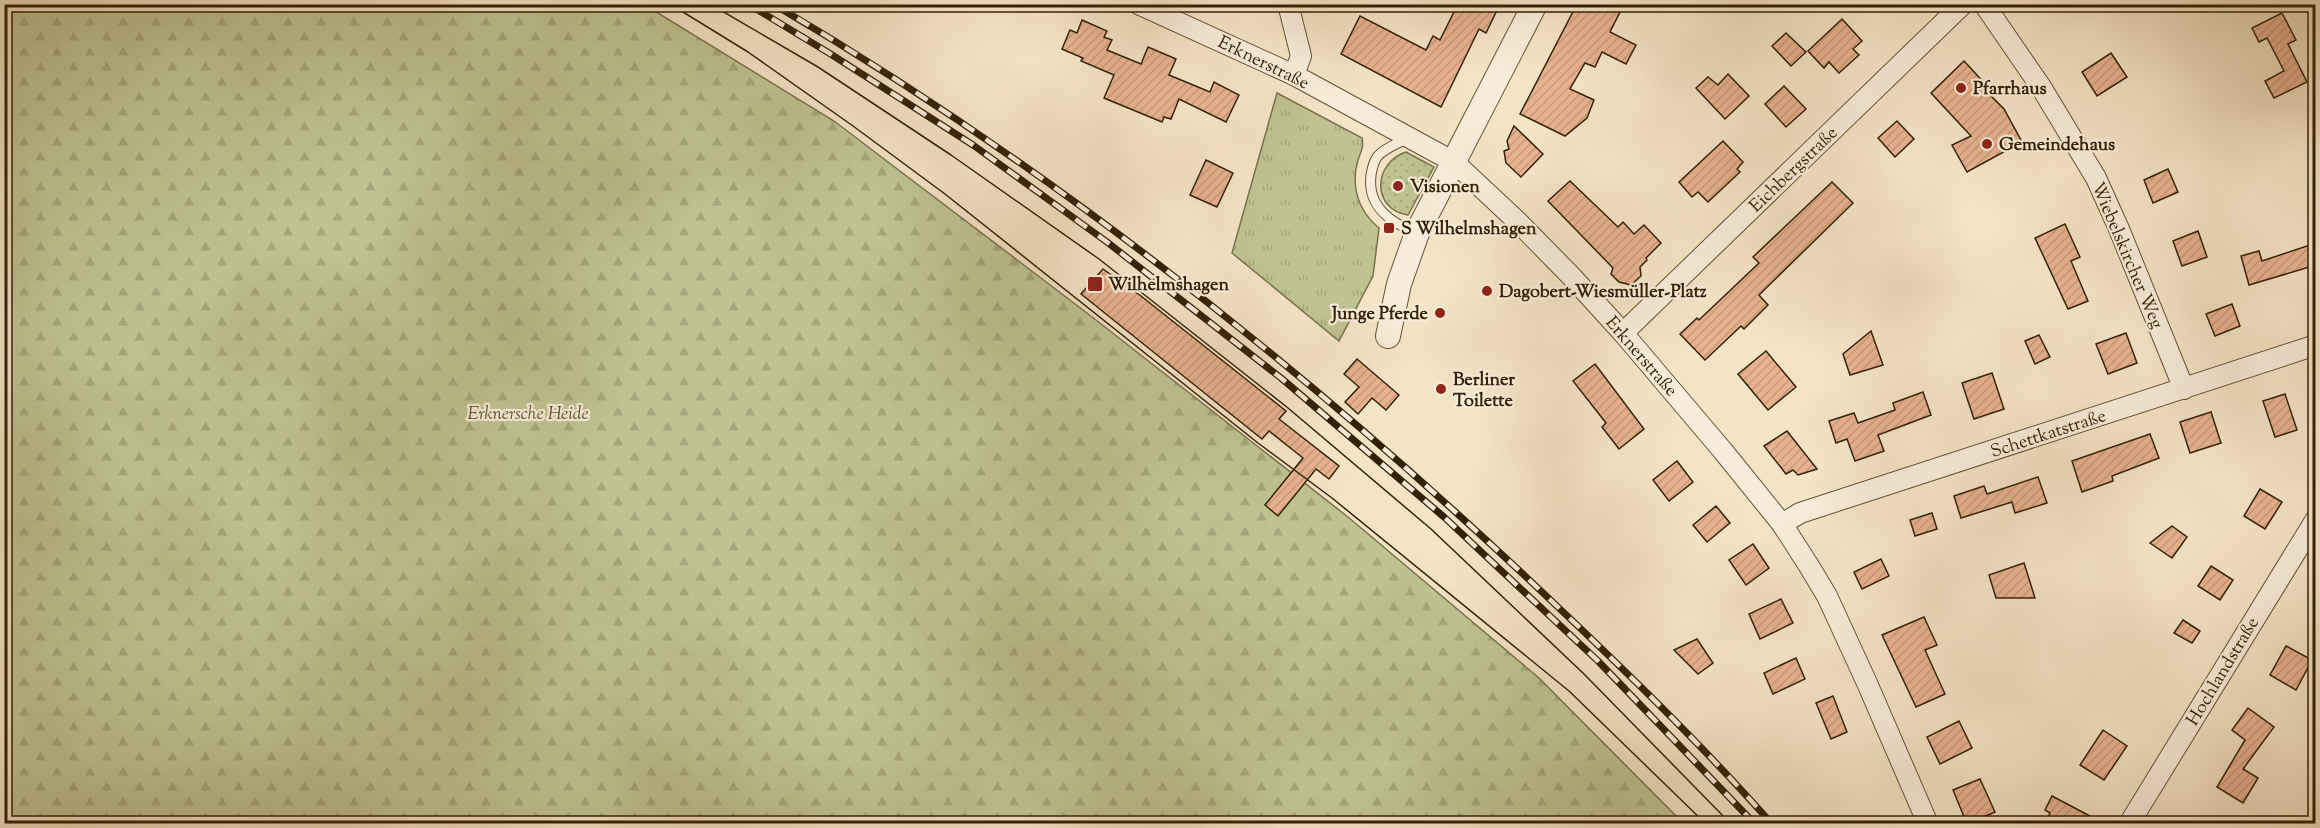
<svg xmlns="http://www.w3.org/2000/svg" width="2320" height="828" font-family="'Sorts Mill Goudy',serif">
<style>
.grass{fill:url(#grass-dots);stroke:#79724c;stroke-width:1.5}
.forest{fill:url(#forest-firs);stroke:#79724c;stroke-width:1.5}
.park{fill:url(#park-tufts);stroke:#79724c;stroke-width:1.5}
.building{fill:url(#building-hatch);stroke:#332105;stroke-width:1.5}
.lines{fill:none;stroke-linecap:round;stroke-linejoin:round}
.service-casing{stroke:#635235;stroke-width:11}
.minor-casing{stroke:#635235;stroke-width:22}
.tertiary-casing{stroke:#635235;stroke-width:26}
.service{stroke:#f8edda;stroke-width:9}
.minor{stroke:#f8edda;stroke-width:20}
.tertiary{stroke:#f8edda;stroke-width:24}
.tram{stroke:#332105;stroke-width:1.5}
.rail-casing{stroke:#332105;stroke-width:7}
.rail{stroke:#f8edda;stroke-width:4.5;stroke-dasharray:14;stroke-linecap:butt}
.poi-dot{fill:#8f2418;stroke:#f8edda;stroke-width:2}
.labels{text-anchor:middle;stroke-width:4.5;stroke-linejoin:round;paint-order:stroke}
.street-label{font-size:18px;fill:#332105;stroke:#f8edda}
.poi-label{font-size:18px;font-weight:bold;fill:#332105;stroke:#f8edda;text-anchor:start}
.park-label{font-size:18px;font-style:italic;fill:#5d522f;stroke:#f8edda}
</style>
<defs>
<pattern id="grass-dots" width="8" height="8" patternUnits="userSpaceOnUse" patternTransform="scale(1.5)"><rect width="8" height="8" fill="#bfc392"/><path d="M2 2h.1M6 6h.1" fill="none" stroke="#a5a77c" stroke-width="1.8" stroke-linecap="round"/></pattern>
<pattern id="forest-firs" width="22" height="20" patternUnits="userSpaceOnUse" patternTransform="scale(1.5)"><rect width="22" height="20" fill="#bfc392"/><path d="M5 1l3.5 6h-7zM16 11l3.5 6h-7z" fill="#a5a77c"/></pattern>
<pattern id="park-tufts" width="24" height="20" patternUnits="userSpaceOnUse" patternTransform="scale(1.5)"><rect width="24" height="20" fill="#bfc392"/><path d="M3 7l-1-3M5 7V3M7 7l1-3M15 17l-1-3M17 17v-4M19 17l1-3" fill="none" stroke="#a5a77c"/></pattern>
<pattern id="building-hatch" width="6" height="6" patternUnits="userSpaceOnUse" patternTransform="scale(1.5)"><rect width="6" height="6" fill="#e8b290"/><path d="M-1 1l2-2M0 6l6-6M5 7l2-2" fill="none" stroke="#c7997b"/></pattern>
</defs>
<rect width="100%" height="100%" fill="#f4e4c6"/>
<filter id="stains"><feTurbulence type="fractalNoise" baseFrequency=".00333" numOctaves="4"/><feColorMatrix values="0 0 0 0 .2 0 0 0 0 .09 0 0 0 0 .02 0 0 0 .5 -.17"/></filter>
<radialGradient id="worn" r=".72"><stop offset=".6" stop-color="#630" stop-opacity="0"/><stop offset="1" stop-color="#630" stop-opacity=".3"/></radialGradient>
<path class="grass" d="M 1406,152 L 1434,167 L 1408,215 C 1371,209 1373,163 1406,152 Z"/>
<polygon class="forest" points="5,4 645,5 834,121 1087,313 1348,517 1539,678 1683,823 5,824"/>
<path class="park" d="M 1277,93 L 1362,138 C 1364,148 1361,151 1358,160 C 1350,187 1359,212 1379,228 L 1373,276 L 1339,341 L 1232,253 Z"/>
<g class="building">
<polygon points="1458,4 1500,4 1486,33 1479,29 1441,107 1341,54 1360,16 1426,50 1433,36 1440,40"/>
<polygon points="1577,4 1604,4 1620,12 1610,32 1636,45 1626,64 1602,52 1595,67 1585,63 1570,89 1594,100 1587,118 1565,136 1520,114"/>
<polygon points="2282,13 2296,40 2288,44 2307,82 2274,98 2265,81 2284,71 2267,38 2259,42 2252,28"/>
<polygon points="1842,19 1862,41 1853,49 1859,55 1839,73 1829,62 1824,68 1808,51"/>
<polygon points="1082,20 1107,31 1104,37 1112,40 1107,50 1141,64 1148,47 1176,59 1169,75 1210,92 1214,82 1239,95 1226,122 1179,99 1171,119 1164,117 1162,122 1104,98 1114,75 1081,61 1083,58 1062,49 1070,30 1077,33"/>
<polygon points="1786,33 1806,52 1791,66 1772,46"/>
<polygon points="2111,53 2127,77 2097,96 2082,72"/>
<polygon points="1964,61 1988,87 1985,90 2004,109 2022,142 1967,172 1952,145 1971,136 1931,93"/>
<polygon points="1728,74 1749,96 1725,119 1696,88 1708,77 1718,85"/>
<polygon points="1784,86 1806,109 1786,127 1765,104"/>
<polygon points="1897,121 1914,139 1895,157 1878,138"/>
<polygon points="1514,126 1543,154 1521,177 1506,163 1504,151 1509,149 1507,141"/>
<polygon points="1723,141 1743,162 1737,169 1740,172 1708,202 1698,192 1692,197 1679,182"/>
<polygon points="1206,160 1233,173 1217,207 1190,195"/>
<polygon points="2168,169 2178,192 2153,203 2144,180"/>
<polygon points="1570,181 1618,227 1623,222 1634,234 1644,225 1661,243 1646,258 1647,260 1640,267 1641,276 1631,285 1619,282 1611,274 1613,268 1548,201"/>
<polygon points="1832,182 1853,203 1759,295 1768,305 1744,329 1741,326 1705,360 1680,334 1697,318 1699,320 1759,263 1753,257"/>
<polygon points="2065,224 2080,257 2071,261 2088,301 2068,309 2035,238"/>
<polygon points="2198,231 2207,257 2182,266 2173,241"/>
<polygon points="2316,243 2316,265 2249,285 2241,256 2259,251 2262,261"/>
<polygon points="1103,269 1141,296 1286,411 1279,419 1339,466 1329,479 1316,469 1278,516 1265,505 1303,458 1269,431 1262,439 1081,294"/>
<polygon points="2232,304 2240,326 2215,336 2206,314"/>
<polygon points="1871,331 1883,365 1850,375 1843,354"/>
<polygon points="2126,333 2137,363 2108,374 2096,344"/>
<polygon points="2039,335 2050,357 2035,364 2025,341"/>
<polygon points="1766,351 1796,387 1768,410 1738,374"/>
<polygon points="1357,359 1399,395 1386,410 1372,398 1358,414 1345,402 1359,387 1344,374"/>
<polygon points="1595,364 1644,429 1619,449 1602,427 1606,423 1573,381"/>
<polygon points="1992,373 2004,409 1974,419 1962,383"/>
<polygon points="1923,392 1931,415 1878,435 1884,451 1855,461 1847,439 1836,443 1829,421 1854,413 1858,423 1895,410 1893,403"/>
<polygon points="2285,394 2297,430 2275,437 2263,401"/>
<polygon points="2211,412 2221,443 2190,453 2180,422"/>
<polygon points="1787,431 1817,469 1798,475 1793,470 1786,474 1764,446"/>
<polygon points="2150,434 2159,458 2112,476 2113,481 2082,492 2072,461"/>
<polygon points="1677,461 1693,482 1669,501 1653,480"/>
<polygon points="2038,477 2047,503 2015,513 2012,502 1961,518 1954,496 1984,486 1987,494"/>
<polygon points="2260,489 2282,502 2265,529 2244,516"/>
<polygon points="1716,506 1730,523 1707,542 1693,525"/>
<polygon points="1932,513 1937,529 1915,536 1910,520"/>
<polygon points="2172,526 2187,537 2172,558 2150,543"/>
<polygon points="1753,544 1769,568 1746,585 1729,560"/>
<polygon points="1881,559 1889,576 1862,589 1854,572"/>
<polygon points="2024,563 2035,598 1996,598 1989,575"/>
<polygon points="2211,566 2233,580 2220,600 2198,586"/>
<polygon points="1781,599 1793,623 1760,639 1749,614"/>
<polygon points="1924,617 1937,645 1925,650 1945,694 1916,707 1882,635"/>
<polygon points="2183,620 2200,631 2192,643 2174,633"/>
<polygon points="1697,639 1713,663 1698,674 1674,650"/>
<polygon points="2286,646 2312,660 2296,690 2270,675"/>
<polygon points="1796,658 1805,679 1773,694 1764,673"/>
<polygon points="1833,696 1847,732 1831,739 1816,703"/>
<polygon points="2248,708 2274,727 2243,769 2258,778 2243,803 2217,787 2245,740 2232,730"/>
<polygon points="1959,721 1972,748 1940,764 1927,737"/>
<polygon points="2103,730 2127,746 2104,780 2080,765"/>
<polygon points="1980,779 1995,812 1967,824 1953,790"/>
<polygon points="2052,796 2105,824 2044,824 2050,813 2045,810"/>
</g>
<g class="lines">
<defs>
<path id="service" d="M 1409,138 C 1399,143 1384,148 1377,157 C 1373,163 1372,169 1371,175 C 1367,207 1391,223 1417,233"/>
<g id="minor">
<polyline points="1138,4 1294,75 1454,162 1517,221 1572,277 1623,333 1723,451 1782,524 1809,566 1827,596 1867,683 1928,824"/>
<polyline points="1288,4 1301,56 1294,75"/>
<polyline points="1984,4 2041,87 2096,178 2119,229 2184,389"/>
<polyline points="2315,4 2316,5"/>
<polyline points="1623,333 1963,4"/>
<polyline points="1782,524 1800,513 2316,345"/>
<polyline points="2129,824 2316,519"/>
</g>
<polyline id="tertiary" points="1388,336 1399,284 1417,233 1535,4"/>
</defs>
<use href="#service" class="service-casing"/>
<use href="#minor" class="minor-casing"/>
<use href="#tertiary" class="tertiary-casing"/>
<use href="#service" class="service"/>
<use href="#minor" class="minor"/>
<use href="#tertiary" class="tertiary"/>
<g class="tram">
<polyline points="670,4 748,52 853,126 945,194 1258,443 1332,498 1569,691 1706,824"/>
<polyline points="710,4 818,67 951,155 1099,259 1288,408 1431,529 1584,674 1731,824"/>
</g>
<defs>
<g id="rail">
<polyline points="748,4 829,53 973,145 1107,242 1281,378 1444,517 1598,661 1755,824"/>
<path d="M 773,4 C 1043,162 1296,362 1524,575 C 1609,655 1694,736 1772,824"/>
</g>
</defs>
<use href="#rail" class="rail-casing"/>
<use href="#rail" class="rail"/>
</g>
<g class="poi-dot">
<circle cx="1961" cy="88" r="6"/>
<circle cx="1987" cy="144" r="6"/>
<circle cx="1398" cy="186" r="6"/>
<rect x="1383" y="222" width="12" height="12" rx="3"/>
<rect x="1087" y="276" width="16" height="16" rx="3"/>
<circle cx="1487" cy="291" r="6"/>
<circle cx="1440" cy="313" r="6"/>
<circle cx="1441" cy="389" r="6"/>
</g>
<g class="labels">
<g class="street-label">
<text transform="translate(1264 62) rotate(26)" y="6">Erknerstraße</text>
<text transform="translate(1793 169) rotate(-44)" y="6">Eichbergstraße</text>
<text transform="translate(2128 255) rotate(67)" y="6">Wiebelskircher Weg</text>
<text transform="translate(1642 356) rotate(49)" y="6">Erknerstraße</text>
<text transform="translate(2048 433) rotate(-18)" y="6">Schettkatstraße</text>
<text transform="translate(2222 671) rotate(-59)" y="6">Hochlandstraße</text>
</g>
<g class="poi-label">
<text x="1973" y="94">Pfarrhaus</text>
<text x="1999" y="150">Gemeindehaus</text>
<text x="1410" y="192">Visionen</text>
<text x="1401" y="234">S Wilhelmshagen</text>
<text x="1108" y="290">Wilhelmshagen</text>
<text x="1499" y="297">Dagobert-Wiesmüller-Platz</text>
<text x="1428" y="319" text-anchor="end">Junge Pferde</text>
<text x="1453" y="385">Berliner<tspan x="1453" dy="21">Toilette</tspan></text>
</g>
<g class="park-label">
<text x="528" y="419">Erknersche Heide</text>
</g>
</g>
<rect width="2320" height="828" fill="none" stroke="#f4e4c6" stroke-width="24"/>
<rect x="6" y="6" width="2308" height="816" fill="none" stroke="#332105" stroke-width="3"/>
<rect x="12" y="12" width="2296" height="804" fill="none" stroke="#332105" stroke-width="1.5"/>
<rect width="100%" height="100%" filter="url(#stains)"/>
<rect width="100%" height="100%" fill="url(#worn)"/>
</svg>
